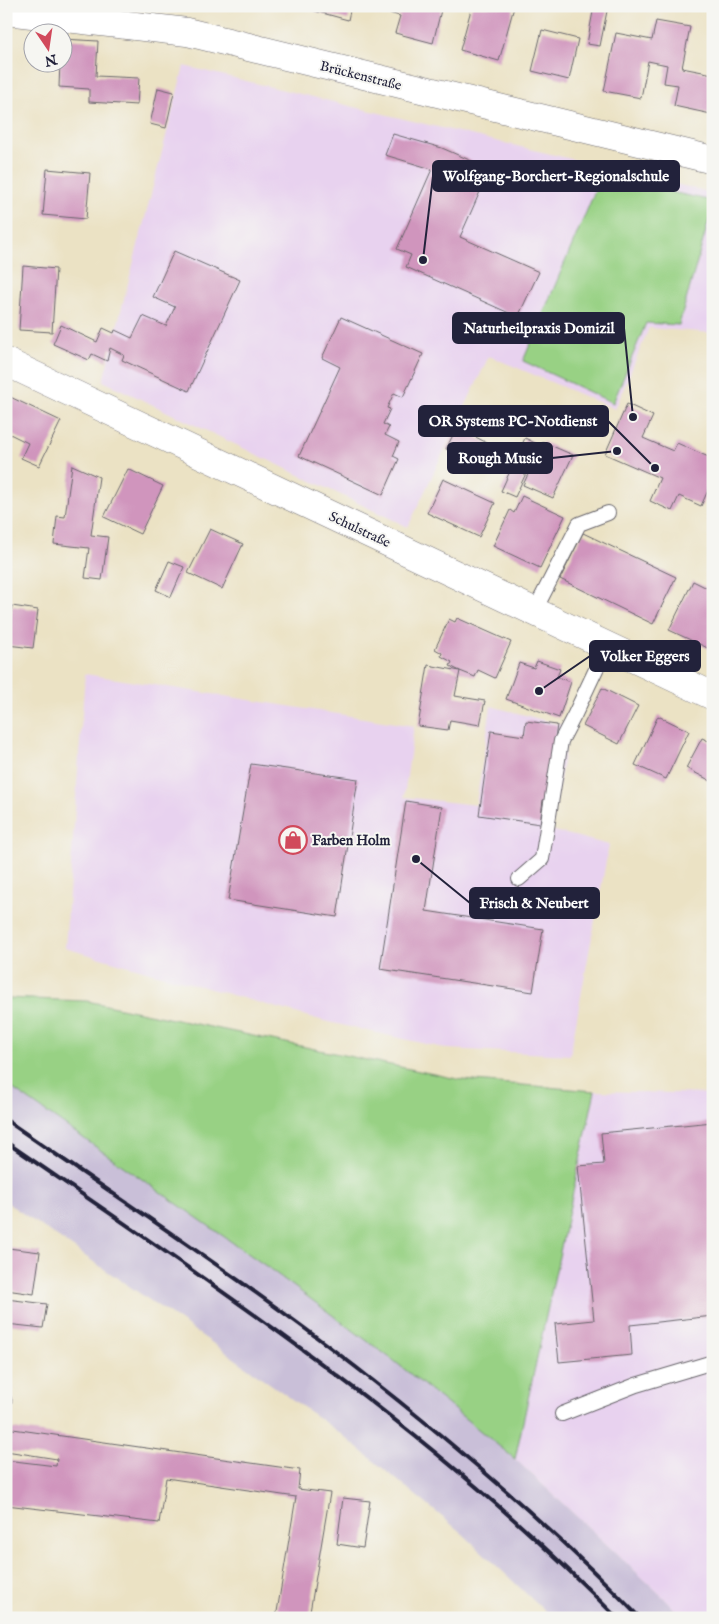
<svg xmlns="http://www.w3.org/2000/svg" width="719" height="1624" font-family="'IM FELL English',serif">
<style>
.built{fill:#e8d2ef}
.industrial{fill:#c9bfd8}
.green{fill:#98d184;stroke:#5d7a60}
.building{fill:#d095bd}
.lines{fill:none;stroke-linecap:round;stroke-linejoin:round}
.lane-casing{stroke:#68656b;stroke-width:16}
.street-casing{stroke:#68656b;stroke-width:29}
.secondary-casing{stroke:#68656b;stroke-width:29}
.lane{stroke:#fff;stroke-width:14}
.street{stroke:#fff;stroke-width:28}
.secondary{stroke:#fff;stroke-width:28}
.rail{stroke:#22223b;stroke-width:4}
.labels{text-anchor:middle;stroke-width:4;stroke-linejoin:round;paint-order:stroke}
.street-label{font-size:14px;fill:#22223b;stroke:#f6f6f2}
.poi-label{font-size:14px;font-weight:bold;fill:#22223b;stroke:#f6f6f2;text-anchor:start}
.leader{fill:none;stroke:#22223b;stroke-width:2}
.callout-dot{fill:#22223b;stroke:#f6f6f2;stroke-width:2}
.callout{fill:#22223b;stroke:#22223b;stroke-width:2}
.callout-label{font-size:15px;text-anchor:middle;font-weight:bold;fill:#fff}
</style>
<rect width="100%" height="100%" fill="#f6f6f2"/>
<filter id="ink" filterUnits="userSpaceOnUse"><feTurbulence type="fractalNoise" baseFrequency=".02" numOctaves="2"/><feDisplacementMap in="SourceGraphic" scale="10" xChannelSelector="R" yChannelSelector="G"/><feConvolveMatrix kernelMatrix="1 2 1 2 8 2 1 2 1" color-interpolation-filters="sRGB"/></filter>
<filter id="wash" filterUnits="userSpaceOnUse"><feTurbulence type="fractalNoise" baseFrequency=".0096" numOctaves="4" result="noise"/><feDisplacementMap in="SourceGraphic" scale="20" xChannelSelector="R" yChannelSelector="G"/><feGaussianBlur stdDeviation="1.12" result="paint"/><feColorMatrix in="noise" values="0 0 0 0 0 0 0 0 0 0 0 0 0 0 0 0 0 1.4 0 .05"/><feComposite in="paint" operator="in"/></filter>
<g filter="url(#wash)">
<rect width="100%" height="100%" fill="#ebe2c4"/>
<g class="built">
<polygon points="184,66 713,193 713,333 649,328 615,409 489,356 408,527 103,381"/>
<polygon points="85,674 414,726 404,797 476,805 491,706 569,727 551,830 609,845 570,1055 448,1049 324,1021 65,948"/>
<polygon points="595,1091 713,1094 713,1618 682,1618 665,1599 515,1459"/>
</g>
<polygon class="industrial" points="6,1084 266,1266 393,1360 515,1459 665,1599 682,1618 552,1618 463,1534 341,1434 224,1351 6,1202"/>
<g class="green">
<polygon points="601,177 713,201 713,206 679,325 646,323 613,403 523,361"/>
<polygon points="6,998 87,1001 462,1080 595,1091 515,1459 393,1360 266,1266 6,1084"/>
</g>
<g id="blocks">
<g class="building">
<polygon points="316,6 351,6 348,20 315,11"/>
<polygon points="379,6 442,6 433,43 395,33 400,16 378,10"/>
<polygon points="472,6 514,7 499,61 460,50"/>
<polygon points="594,6 608,6 600,46 587,44"/>
<polygon points="656,21 690,27 682,68 713,74 711,114 674,106 678,85 664,83 667,65 648,61 641,98 604,91 616,33 652,40"/>
<polygon points="542,30 578,39 569,80 532,71"/>
<polygon points="62,39 98,41 96,76 139,78 137,105 89,102 89,89 59,87 60,62 62,62"/>
<polygon points="158,88 174,92 166,128 150,124"/>
<polygon points="393,134 442,148 490,169 460,237 539,272 518,317 406,267 411,255 397,249 432,169 385,155"/>
<polygon points="47,169 90,173 86,219 43,215"/>
<polygon points="174,251 240,280 189,391 122,360 124,355 110,348 107,361 92,354 89,360 53,344 61,325 97,342 103,328 114,333 115,330 132,338 143,316 166,326 175,307 153,297"/>
<polygon points="23,266 56,269 52,332 19,330"/>
<polygon points="341,317 423,354 403,397 394,393 387,408 390,409 383,424 389,427 385,435 399,442 393,456 399,459 383,495 299,456 340,367 322,358"/>
<polygon points="6,395 61,421 39,466 21,458 28,443 6,432"/>
<polygon points="627,404 653,416 643,438 673,451 677,443 713,459 713,479 701,506 679,496 672,511 650,501 660,478 605,454"/>
<polygon points="457,427 487,443 477,464 446,449"/>
<polygon points="525,438 539,445 515,497 501,491"/>
<polygon points="543,442 573,455 553,498 523,485"/>
<polygon points="72,465 99,477 91,535 108,537 102,580 85,578 89,548 54,544 57,516 65,517"/>
<polygon points="128,469 163,486 140,534 104,517"/>
<polygon points="443,479 495,503 479,537 427,513"/>
<polygon points="522,496 565,516 540,568 493,546 510,510 514,513"/>
<polygon points="210,529 243,544 222,589 188,573"/>
<polygon points="583,533 676,577 653,624 560,579"/>
<polygon points="169,561 184,567 171,597 156,590"/>
<polygon points="693,581 713,591 712,650 669,630"/>
<polygon points="12,606 38,610 33,648 7,645"/>
<polygon points="457,618 511,642 495,678 478,670 475,677 460,671 455,696 485,701 480,725 450,720 448,730 418,726 428,665 460,671 450,666 452,662 441,656 442,653 435,649 449,619 455,622"/>
<polygon points="537,661 560,669 557,677 571,682 559,718 506,699 519,663 534,668"/>
<polygon points="602,688 638,706 619,744 583,726"/>
<polygon points="658,716 689,731 666,779 635,765"/>
<polygon points="526,721 557,725 546,800 543,800 540,824 479,815 491,731 524,736"/>
<polygon points="702,738 713,743 713,782 686,768"/>
<polygon points="251,764 358,779 337,917 228,900"/>
<polygon points="406,801 442,807 426,911 543,929 533,992 380,969"/>
<polygon points="713,1122 713,1316 630,1325 632,1355 559,1362 555,1324 594,1320 578,1166 604,1164 601,1133"/>
<polygon points="8,1248 40,1252 34,1294 6,1290 6,1254"/>
<polygon points="6,1299 47,1304 43,1328 6,1324"/>
<polygon points="6,1383 12,1400 9,1421 6,1420"/>
<polygon points="6,1428 300,1470 298,1489 330,1493 309,1618 276,1618 296,1497 166,1478 159,1523 6,1505 6,1460 56,1466 57,1459 6,1451"/>
<polygon points="343,1498 370,1501 363,1548 337,1544"/>
</g>
</g>
</g>
<g filter="url(#ink)">
<use href="#blocks" fill-opacity="0" stroke="#68656b" stroke-width="1"/>
<g class="lines">
<defs>
<g id="lane">
<polyline points="534,612 579,524 608,513"/>
<polyline points="519,879 542,859 561,741 575,714 607,646"/>
<polyline points="562,1414 636,1385 713,1362"/>
</g>
<polyline id="street" points="6,362 713,696"/>
<polyline id="secondary" points="6,11 187,32 713,160"/>
</defs>
<use href="#lane" class="lane-casing"/>
<use href="#street" class="street-casing"/>
<use href="#secondary" class="secondary-casing"/>
<use href="#lane" class="lane"/>
<use href="#street" class="street"/>
<use href="#secondary" class="secondary"/>
<g class="rail">
<path d="M 6,1120 C 124,1202 244,1280 357,1368 C 457,1446 552,1527 640,1618"/>
<path d="M 6,1142 C 218,1288 436,1432 617,1618"/>
</g>
</g>
</g>
<defs>
<symbol id="shop-ring" viewBox="-11 -11 22 22"><circle r="9.5" fill="#f6f6f2" stroke="#d1495b" stroke-width="1.5"/><path d="M-5-2.5h2.3a2.7 3.5 0 0 1 5.4 0H5L5.5 6h-11ZM-1.5-2.5h3a1.5 2.3 0 0 0-3 0Z" fill="#d1495b"/></symbol>
</defs>
<g fill-rule="evenodd">
<use href="#shop-ring" x="277" y="824" width="32" height="32"/>
</g>
<g class="labels">
<g class="street-label">
<text transform="translate(361 75) rotate(14)" y="5">Brückenstraße</text>
<text transform="translate(360 529) rotate(25)" y="5">Schulstraße</text>
</g>
<g class="poi-label">
<text x="312" y="845">Farben Holm</text>
</g>
</g>
<path class="leader" d="M423 260L433 176M633 417L624 328M655 468L608 421M617 451L552 458M539 691L590 656M416 859L470 903"/>
<g class="callout-dot">
<circle cx="423" cy="260" r="5"/>
<circle cx="633" cy="417" r="5"/>
<circle cx="655" cy="468" r="5"/>
<circle cx="617" cy="451" r="5"/>
<circle cx="539" cy="691" r="5"/>
<circle cx="416" cy="859" r="5"/>
</g>
<g class="callout">
<rect x="433" y="161" width="246" height="30" rx="5"/>
<rect x="453" y="313" width="171" height="30" rx="5"/>
<rect x="419" y="406" width="189" height="30" rx="5"/>
<rect x="448" y="443" width="104" height="30" rx="5"/>
<rect x="590" y="641" width="110" height="30" rx="5"/>
<rect x="470" y="888" width="129" height="30" rx="5"/>
</g>
<g class="callout-label">
<text x="556" y="181">Wolfgang-Borchert-Regionalschule</text>
<text x="539" y="333">Naturheilpraxis Domizil</text>
<text x="513" y="426">OR Systems PC-Notdienst</text>
<text x="500" y="463">Rough Music</text>
<text x="645" y="661">Volker Eggers</text>
<text x="534" y="908">Frisch &amp; Neubert</text>
</g>
<rect width="719" height="1624" fill="none" stroke="#f6f6f2" stroke-width="25"/>
<g transform="translate(48 48) rotate(167)"><circle r="24" fill="#f6f6f2" stroke="#a1a1a9"/>
<path d="M0-4L9 19L0 12L-9 19Z" fill="#d1495b"/>
<text y="-8" font-size="14" font-weight="bold" text-anchor="middle" fill="#22223b">N</text>
</g>
</svg>
